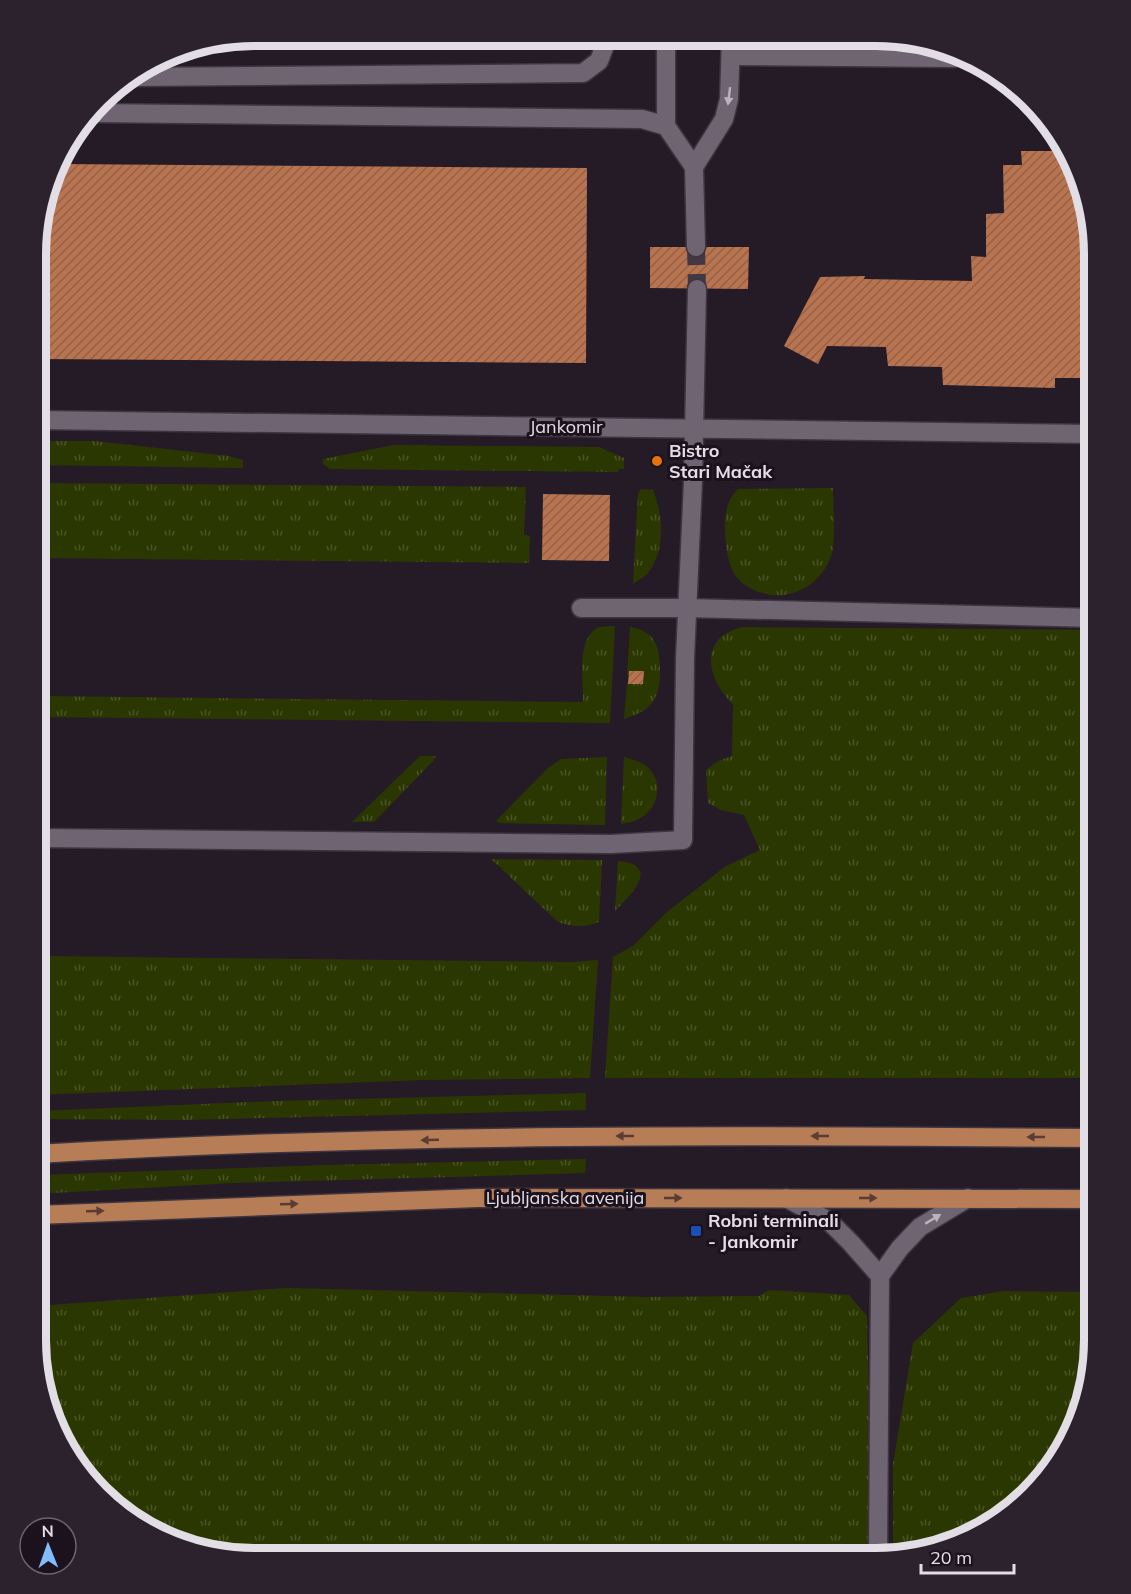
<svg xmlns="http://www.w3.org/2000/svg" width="1131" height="1594" font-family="Mulish,sans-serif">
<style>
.grass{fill:url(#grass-tufts)}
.building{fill:url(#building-hatch)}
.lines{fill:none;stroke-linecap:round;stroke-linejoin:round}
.minor-tunnel{stroke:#423844;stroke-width:18;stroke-dasharray:18 9;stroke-linecap:butt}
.minor-casing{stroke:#3d353f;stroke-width:21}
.major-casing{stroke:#3d353f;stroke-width:21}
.minor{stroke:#6f6472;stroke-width:18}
.major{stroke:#b67d56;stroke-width:18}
.oneway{fill:#bab3bd}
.oneway2{fill:#593d34}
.food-dot{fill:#e8710a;stroke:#1b121e;stroke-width:2}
.transit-dot{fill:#1a4fb4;stroke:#1b121e;stroke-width:2}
.labels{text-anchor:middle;stroke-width:6;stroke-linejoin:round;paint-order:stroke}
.street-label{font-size:18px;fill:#e3dde5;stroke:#1b121e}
.poi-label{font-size:18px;font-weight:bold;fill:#e3dde5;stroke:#1b121e;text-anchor:start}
.rim{fill:none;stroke:#e3dde5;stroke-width:8}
</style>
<defs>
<pattern id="grass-tufts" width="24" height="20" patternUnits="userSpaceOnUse" patternTransform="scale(1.5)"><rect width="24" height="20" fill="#2b3701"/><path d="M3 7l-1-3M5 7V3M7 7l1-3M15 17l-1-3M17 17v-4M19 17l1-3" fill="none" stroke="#4a5426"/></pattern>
<pattern id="building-hatch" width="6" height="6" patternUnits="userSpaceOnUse" patternTransform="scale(1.5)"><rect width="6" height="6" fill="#b9734e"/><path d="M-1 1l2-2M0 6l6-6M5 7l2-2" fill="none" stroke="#90624b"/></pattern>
</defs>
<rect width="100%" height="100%" fill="#251b27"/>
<g class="grass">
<polygon points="38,441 94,441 229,456 243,460 243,468 38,465"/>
<polygon points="394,445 599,447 624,458 624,469 619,469 618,472 330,469 323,464 323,459"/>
<polygon points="37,483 526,487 524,535 530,536 529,563 37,558"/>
<path d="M 833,488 C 833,507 836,535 832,553 C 822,587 785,606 752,589 C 746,586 739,581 735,575 C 727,562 726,545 725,531 C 724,516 727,499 738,489 Z"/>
<path d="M 641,489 L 653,490 C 663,515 666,550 648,573 C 645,577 638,580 633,584 L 638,493 Z"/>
<path d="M 615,626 L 610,723 L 37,717 L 37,696 L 583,702 C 584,682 575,636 600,627 C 604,626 610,626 615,626 Z"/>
<path d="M 630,627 C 656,631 660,648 660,671 C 660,683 659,693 652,703 C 645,712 635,715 624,719 L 627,682 L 629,684 L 643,684 L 643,671 L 629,671 L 629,675 L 627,675 Z"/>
<path d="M 743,627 L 1095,630 L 1095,1078 L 605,1078 L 613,957 L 633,946 L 667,912 L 726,866 L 760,850 L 744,815 L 721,810 L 708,803 L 706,770 L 718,761 L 732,756 L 733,704 C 706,679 698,637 743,627 Z"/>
<polygon points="420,756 436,756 433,761 374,822 352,822"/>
<polygon points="607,757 605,825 499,823 496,821 548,768 561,759"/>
<path d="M 624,757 C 631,759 639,761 645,765 C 665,780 659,809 639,819 C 633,822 626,823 621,824 Z"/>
<path d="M 491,859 L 602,860 L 599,922 C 584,928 573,927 558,922 Z"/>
<path d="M 618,861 C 662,865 631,895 615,911 Z"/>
<polygon points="37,956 573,962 598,960 590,1078 422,1080 36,1095"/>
<polygon points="586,1093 586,1110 184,1120 36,1119 36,1111 275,1101"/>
<polygon points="586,1159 585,1173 233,1183 36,1194 36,1176 64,1174 328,1165"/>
<polygon points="287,1288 647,1297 759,1296 769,1290 849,1295 867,1316 871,1496 870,1558 226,1556 122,1513 58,1436 36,1340 36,1306"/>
<polygon points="1004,1291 1095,1292 1095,1355 1058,1461 973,1536 893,1554 893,1464 913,1343 961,1298"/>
</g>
<g class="building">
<polygon points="1057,139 1073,158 1095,254 1095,378 1055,378 1055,388 943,385 942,367 888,366 886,347 827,346 818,364 784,346 820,277 865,276 864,279 972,281 971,256 986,257 986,214 1004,213 1003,165 1022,165 1021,151 1057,151"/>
<polygon points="59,164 587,168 586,363 38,359 38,225"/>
<polygon points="650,247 749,247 748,289 650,288"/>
<polygon points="543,494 610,495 609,561 542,560"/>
<polygon points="629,671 644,671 643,684 628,684"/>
</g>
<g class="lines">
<polyline class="minor-tunnel" points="696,247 697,289"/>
<defs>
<g id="minor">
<polyline points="666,37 666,126 694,167 696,247"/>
<polyline points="731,56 954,58"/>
<polyline points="133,77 583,73 599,61 608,37"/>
<polyline points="91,113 642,119 666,126"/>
<polyline points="694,167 724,119 729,99 731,37"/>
<polyline points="38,420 1095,434"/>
<polyline points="581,608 686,608 1095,618"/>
<polyline points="37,838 611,844 683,840 685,658 693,481 697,289"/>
<polyline points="786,1198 829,1221 851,1243 880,1276"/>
<polyline points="878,1558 880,1276 900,1248 920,1227 968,1198"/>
</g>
<g id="major">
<path d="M 36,1154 C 389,1133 742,1135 1095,1138"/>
<polyline points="36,1215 478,1198 1095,1199"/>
</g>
</defs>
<use href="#minor" class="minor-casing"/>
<use href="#major" class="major-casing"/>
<use href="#minor" class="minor"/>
<use href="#major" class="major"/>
</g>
<defs><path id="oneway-solid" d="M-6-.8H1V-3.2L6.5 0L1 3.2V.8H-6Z" transform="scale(1.5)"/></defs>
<g class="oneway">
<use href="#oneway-solid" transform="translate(729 96) rotate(97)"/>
<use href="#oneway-solid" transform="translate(933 1219) rotate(-31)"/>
</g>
<g class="oneway2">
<use href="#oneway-solid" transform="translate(625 1136) rotate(-180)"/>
<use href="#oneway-solid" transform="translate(820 1136) rotate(-180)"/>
<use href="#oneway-solid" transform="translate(1036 1137) rotate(-180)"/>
<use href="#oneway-solid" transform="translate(430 1140) rotate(178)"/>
<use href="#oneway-solid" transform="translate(673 1198)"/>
<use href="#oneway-solid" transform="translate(868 1198)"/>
<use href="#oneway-solid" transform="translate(289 1204) rotate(-2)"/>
<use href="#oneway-solid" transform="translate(95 1211) rotate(-2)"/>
</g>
<circle class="food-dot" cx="657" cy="461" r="6"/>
<rect class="transit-dot" x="690" y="1225" width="12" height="12" rx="3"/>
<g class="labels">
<g class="street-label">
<text x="566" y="433">Jankomir</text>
<text x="565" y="1204">Ljubljanska avenija</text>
</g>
<g class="poi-label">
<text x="669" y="457">Bistro<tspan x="669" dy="21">Stari Mačak</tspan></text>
<text x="708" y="1227">Robni terminali<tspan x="708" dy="21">- Jankomir</tspan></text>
</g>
</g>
<path d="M0 0H1131V1594H0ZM254 46H876A208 208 0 0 1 1084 254V1340A208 208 0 0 1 876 1548H254A208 208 0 0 1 46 1340V254A208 208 0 0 1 254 46Z" fill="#2b222e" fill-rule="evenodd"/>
<path class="rim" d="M254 46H876A208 208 0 0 1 1084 254V1340A208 208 0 0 1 876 1548H254A208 208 0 0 1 46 1340V254A208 208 0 0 1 254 46Z"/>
<g transform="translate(48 1546) rotate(359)"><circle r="28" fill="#1b121e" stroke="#6b636e" stroke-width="1.5"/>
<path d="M0-4.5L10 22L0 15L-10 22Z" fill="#84bcfb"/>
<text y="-9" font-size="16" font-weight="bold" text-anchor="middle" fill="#e3dde5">N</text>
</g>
<path d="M921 1564v9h93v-9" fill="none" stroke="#e3dde5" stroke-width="3"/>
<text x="930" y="1564" font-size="18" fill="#e3dde5" stroke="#1b121e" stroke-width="4.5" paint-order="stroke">20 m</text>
</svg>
